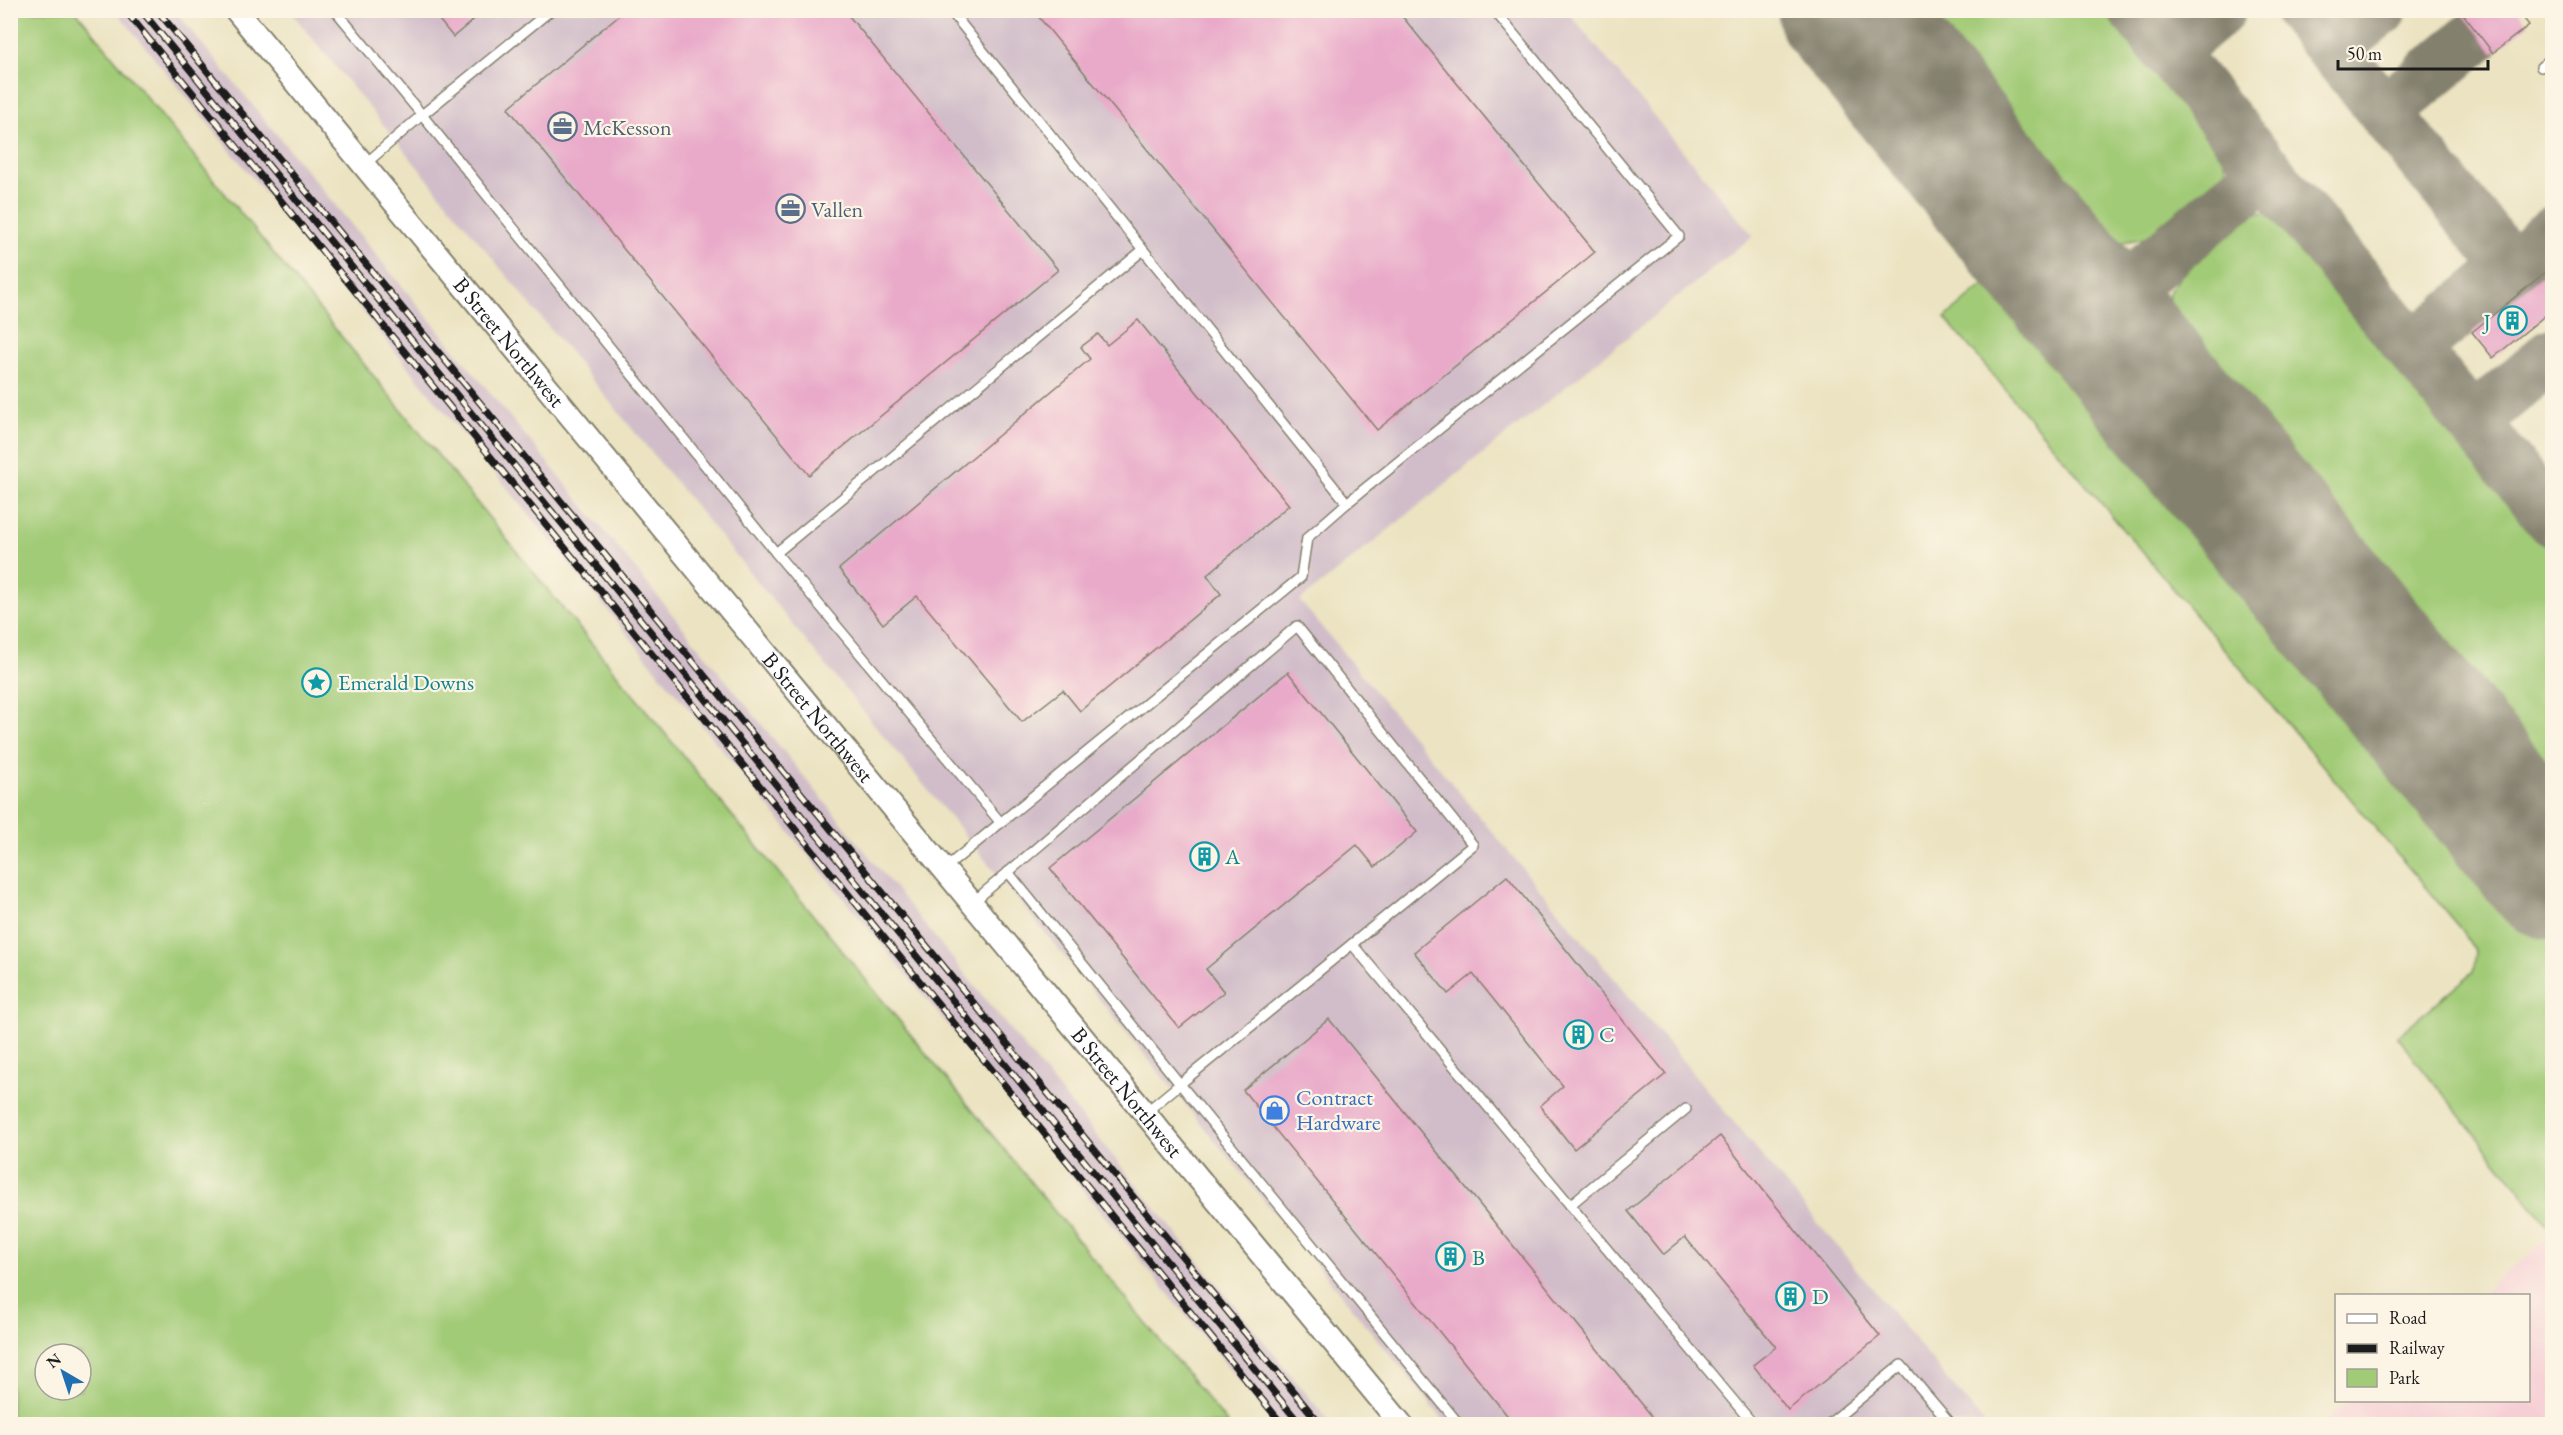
<svg xmlns="http://www.w3.org/2000/svg" width="2563" height="1435" font-family="'EB Garamond',serif">
<style>
.built{fill:#f6cfd6}
.industrial{fill:#d1bdc9}
.green{fill:#a2cb77;stroke:#5f744a;stroke-width:1.5;fill-rule:evenodd}
.lines{fill:none;stroke-linecap:round;stroke-linejoin:round}
.taxiway{stroke:#84806e;stroke-width:54}
.runway{stroke:#84806e;stroke-width:135}
.building{fill:#e9aac9}
.service-casing{stroke:#84806e;stroke-width:12}
.tertiary-casing{stroke:#84806e;stroke-width:26}
.service{stroke:#fff;stroke-width:9}
.tertiary{stroke:#fff;stroke-width:22}
.rail-casing{stroke:#1c1c1c;stroke-width:7}
.rail{stroke:#fcf5e5;stroke-width:4.5;stroke-dasharray:14;stroke-linecap:butt}
.labels{text-anchor:middle;stroke-width:4.5;stroke-linejoin:round;paint-order:stroke}
.service-label{font-size:22px;fill:#4e5e75;stroke:#fcf5e5;text-anchor:start}
.culture-label{font-size:22px;fill:#0d838f;stroke:#fcf5e5;text-anchor:start}
.street-label{font-size:22px;fill:#1c1c1c;stroke:#fcf5e5}
.shop-label{font-size:22px;fill:#366cbe;stroke:#fcf5e5;text-anchor:start}
</style>
<rect width="100%" height="100%" fill="#fcf5e5"/>
<filter id="ink" filterUnits="userSpaceOnUse"><feTurbulence type="fractalNoise" baseFrequency=".0167" numOctaves="2"/><feDisplacementMap in="SourceGraphic" scale="12" xChannelSelector="R" yChannelSelector="G"/><feConvolveMatrix kernelMatrix="1 2 1 2 8 2 1 2 1" color-interpolation-filters="sRGB"/></filter>
<filter id="wash" filterUnits="userSpaceOnUse"><feTurbulence type="fractalNoise" baseFrequency=".008" numOctaves="4" result="noise"/><feDisplacementMap in="SourceGraphic" scale="24" xChannelSelector="R" yChannelSelector="G"/><feGaussianBlur stdDeviation="1.35" result="paint"/><feColorMatrix in="noise" values="0 0 0 0 0 0 0 0 0 0 0 0 0 0 0 0 0 1.4 0 .05"/><feComposite in="paint" operator="in"/></filter>
<g filter="url(#wash)">
<rect width="100%" height="100%" fill="#ebe3c1"/>
<polygon class="built" points="2552,1236 2552,1424 2321,1424 2351,1401 2528,1400 2528,1296 2479,1295"/>
<g class="industrial">
<polygon points="116,11 175,11 619,549 1331,1424 1275,1424"/>
<polygon points="290,11 1567,11 1753,236 1300,601 1985,1424 1447,1424"/>
</g>
<g class="green">
<path d="M 10,11 L 76,11 L 1228,1424 L 11,1424 ZM 45,1354 L 81,1354 L 81,1390 L 45,1390 Z"/>
<polygon points="1895,11 2119,11 2215,133 2227,169 2198,205 2150,237 2113,244 2080,234"/>
<polygon points="2272,211 2552,546 2552,809 2181,357 2167,319 2169,292 2198,253 2241,216"/>
<polygon points="2009,263 2086,347 2552,928 2552,1231 2397,1036 2473,972 2476,953 2463,932 1945,318"/>
</g>
<g class="lines">
<g class="taxiway">
<polyline points="2135,10 2552,519"/>
<polyline points="2301,10 2511,267"/>
<polyline points="2332,49 2380,10"/>
<polyline points="2169,52 2219,10"/>
<polyline points="2384,112 2475,37"/>
<polyline points="2094,314 2267,170"/>
<polyline points="2413,349 2552,233"/>
<polyline points="2473,421 2552,355"/>
</g>
<polyline class="runway" points="1845,10 2552,872"/>
</g>
<g id="blocks">
<g class="building">
<polygon points="431,10 485,10 453,37"/>
<polygon points="625,10 844,10 1058,270 809,475 508,108"/>
<polygon points="1033,10 1397,10 1595,252 1377,430"/>
<polygon points="2460,10 2517,10 2529,25 2493,53"/>
<polygon points="2553,266 2553,309 2493,358 2472,332"/>
<polygon points="1138,320 1289,505 1207,575 1221,594 1080,711 1063,690 1022,722 917,596 883,624 839,569 1090,359 1081,347 1098,334 1107,345"/>
<polygon points="1288,672 1417,832 1375,867 1357,845 1206,969 1224,992 1179,1028 1050,868"/>
<polygon points="1507,876 1666,1074 1574,1149 1540,1106 1563,1086 1473,974 1448,994 1414,952"/>
<polygon points="1329,1019 1659,1425 1515,1425 1243,1090"/>
<polygon points="1720,1136 1880,1336 1788,1410 1753,1365 1776,1347 1685,1237 1663,1255 1628,1211"/>
</g>
</g>
</g>
<g filter="url(#ink)">
<use href="#blocks" fill-opacity="0" stroke="#84806e" stroke-width="1.5"/>
<g class="lines">
<defs>
<g id="service">
<polyline points="335,10 422,115 364,165"/>
<polyline points="551,10 422,115 776,553"/>
<polyline points="950,10 1347,503 1679,236 1494,10"/>
<polyline points="2541,67 2552,58"/>
<polyline points="1001,823 776,553 1143,250"/>
<polyline points="944,869 1301,577 1307,538 1347,503"/>
<polyline points="1008,872 1180,1084 1145,1113"/>
<polyline points="972,903 1297,626 1473,845 1352,944 1753,1424"/>
<polyline points="1352,944 1180,1084 1459,1424"/>
<polyline points="1570,1205 1686,1109"/>
<polyline points="1829,1424 1901,1365 1951,1424"/>
</g>
<g id="tertiary">
<path id="s1" d="M 236,10 L 1401,1424"/>
</g>
</defs>
<use href="#service" class="service-casing"/>
<use href="#tertiary" class="tertiary-casing"/>
<use href="#service" class="service"/>
<use href="#tertiary" class="tertiary"/>
<defs>
<g id="rail">
<polyline points="125,10 1282,1424"/>
<polyline points="141,10 1300,1424"/>
<polyline points="157,10 1320,1424"/>
</g>
</defs>
<use href="#rail" class="rail-casing"/>
<use href="#rail" class="rail"/>
</g>
</g>
<defs>
<symbol id="office-ring" viewBox="-11 -11 22 22"><circle r="9.5" fill="#fcf5e5" stroke="#5c6f8a" stroke-width="1.5"/><path d="M-6-3h4V-5.5h4V-3h4V5H-6ZM-1-4.5V-3h2v-1.5ZM-6 0V1H6V0Z" fill="#5c6f8a"/></symbol>
<symbol id="building-ring" viewBox="-11 -11 22 22"><circle r="9.5" fill="#fcf5e5" stroke="#0f9aa8" stroke-width="1.5"/><path d="M-4-6H4V6H1V3H-1V6H-4ZM-2.5-4.3h1.7v1.8h-1.7ZM.8-4.3h1.7v1.8H.8ZM-2.5-1h1.7V.8h-1.7ZM.8-1h1.7V.8H.8Z" fill="#0f9aa8"/></symbol>
<symbol id="sight-ring" viewBox="-11 -11 22 22"><circle r="9.5" fill="#fcf5e5" stroke="#0f9aa8" stroke-width="1.5"/><path d="M0-6L1.8-2.2L6-1.7L2.9 1.2L3.7 5.4L0 3.3L-3.7 5.4L-2.9 1.2L-6-1.7L-1.8-2.2Z" fill="#0f9aa8"/></symbol>
<symbol id="shop-ring" viewBox="-11 -11 22 22"><circle r="9.5" fill="#fcf5e5" stroke="#3f7fe0" stroke-width="1.5"/><path d="M-5-2.5h2.3a2.7 3.5 0 0 1 5.4 0H5L5.5 6h-11ZM-1.5-2.5h3a1.5 2.3 0 0 0-3 0Z" fill="#3f7fe0"/></symbol>
</defs>
<g fill-rule="evenodd">
<use href="#office-ring" x="546" y="110" width="33" height="33"/>
<use href="#office-ring" x="774" y="192" width="33" height="33"/>
<use href="#building-ring" x="2496" y="304" width="33" height="33"/>
<use href="#sight-ring" x="300" y="666" width="33" height="33"/>
<use href="#building-ring" x="1188" y="840" width="33" height="33"/>
<use href="#building-ring" x="1562" y="1018" width="33" height="33"/>
<use href="#shop-ring" x="1258" y="1094" width="33" height="33"/>
<use href="#building-ring" x="1434" y="1240" width="33" height="33"/>
<use href="#building-ring" x="1774" y="1280" width="33" height="33"/>
</g>
<g class="labels">
<g class="service-label">
<text x="583" y="135">McKesson</text>
<text x="811" y="217">Vallen</text>
</g>
<g class="culture-label">
<text x="2491" y="329" text-anchor="end">J</text>
<text x="338" y="690">Emerald Downs</text>
<text x="1225" y="864">A</text>
<text x="1599" y="1042">C</text>
<text x="1472" y="1265">B</text>
<text x="1812" y="1304">D</text>
</g>
<g class="street-label">
<text dy="8" stroke="none"><textPath href="#s1" startOffset="430">B Street Northwest</textPath></text>
<text dy="8" stroke="none"><textPath href="#s1" startOffset="916">B Street Northwest</textPath></text>
<text dy="8" stroke="none"><textPath href="#s1" startOffset="1402">B Street Northwest</textPath></text>
</g>
<g class="shop-label">
<text x="1296" y="1105">Contract<tspan x="1296" dy="25">Hardware</tspan></text>
</g>
</g>
<rect width="2563" height="1435" fill="none" stroke="#fcf5e5" stroke-width="36"/>
<rect x="2335" y="1294" width="195" height="108" fill="#fcf5e5" stroke="#a29e95" stroke-width="1.5"/>
<rect x="2347" y="1314" width="30" height="9" fill="#ffffff" stroke="#a29e95" stroke-width="1.5"/>
<text x="2389" y="1324" font-size="18" fill="#1c1c1c">Road</text>
<rect x="2347" y="1344" width="30" height="9" fill="#1c1c1c" stroke="#a29e95" stroke-width="1.5"/>
<text x="2389" y="1354" font-size="18" fill="#1c1c1c">Railway</text>
<rect x="2347" y="1369" width="30" height="18" fill="#a2cb77" stroke="#a29e95" stroke-width="1.5"/>
<text x="2389" y="1384" font-size="18" fill="#1c1c1c">Park</text>
<g transform="translate(63 1372) rotate(321)"><circle r="28" fill="#fcf5e5" stroke="#a29e95" stroke-width="1.5"/>
<path d="M0-4.5L10 22L0 15L-10 22Z" fill="#1f6fb2"/>
<text y="-9" font-size="16" font-weight="bold" text-anchor="middle" fill="#1c1c1c">N</text>
</g>
<path d="M2338 60v9h150v-9" fill="none" stroke="#1c1c1c" stroke-width="3"/>
<text x="2347" y="60" font-size="18" fill="#1c1c1c" stroke="#fcf5e5" stroke-width="4.5" paint-order="stroke">50 m</text>
</svg>
